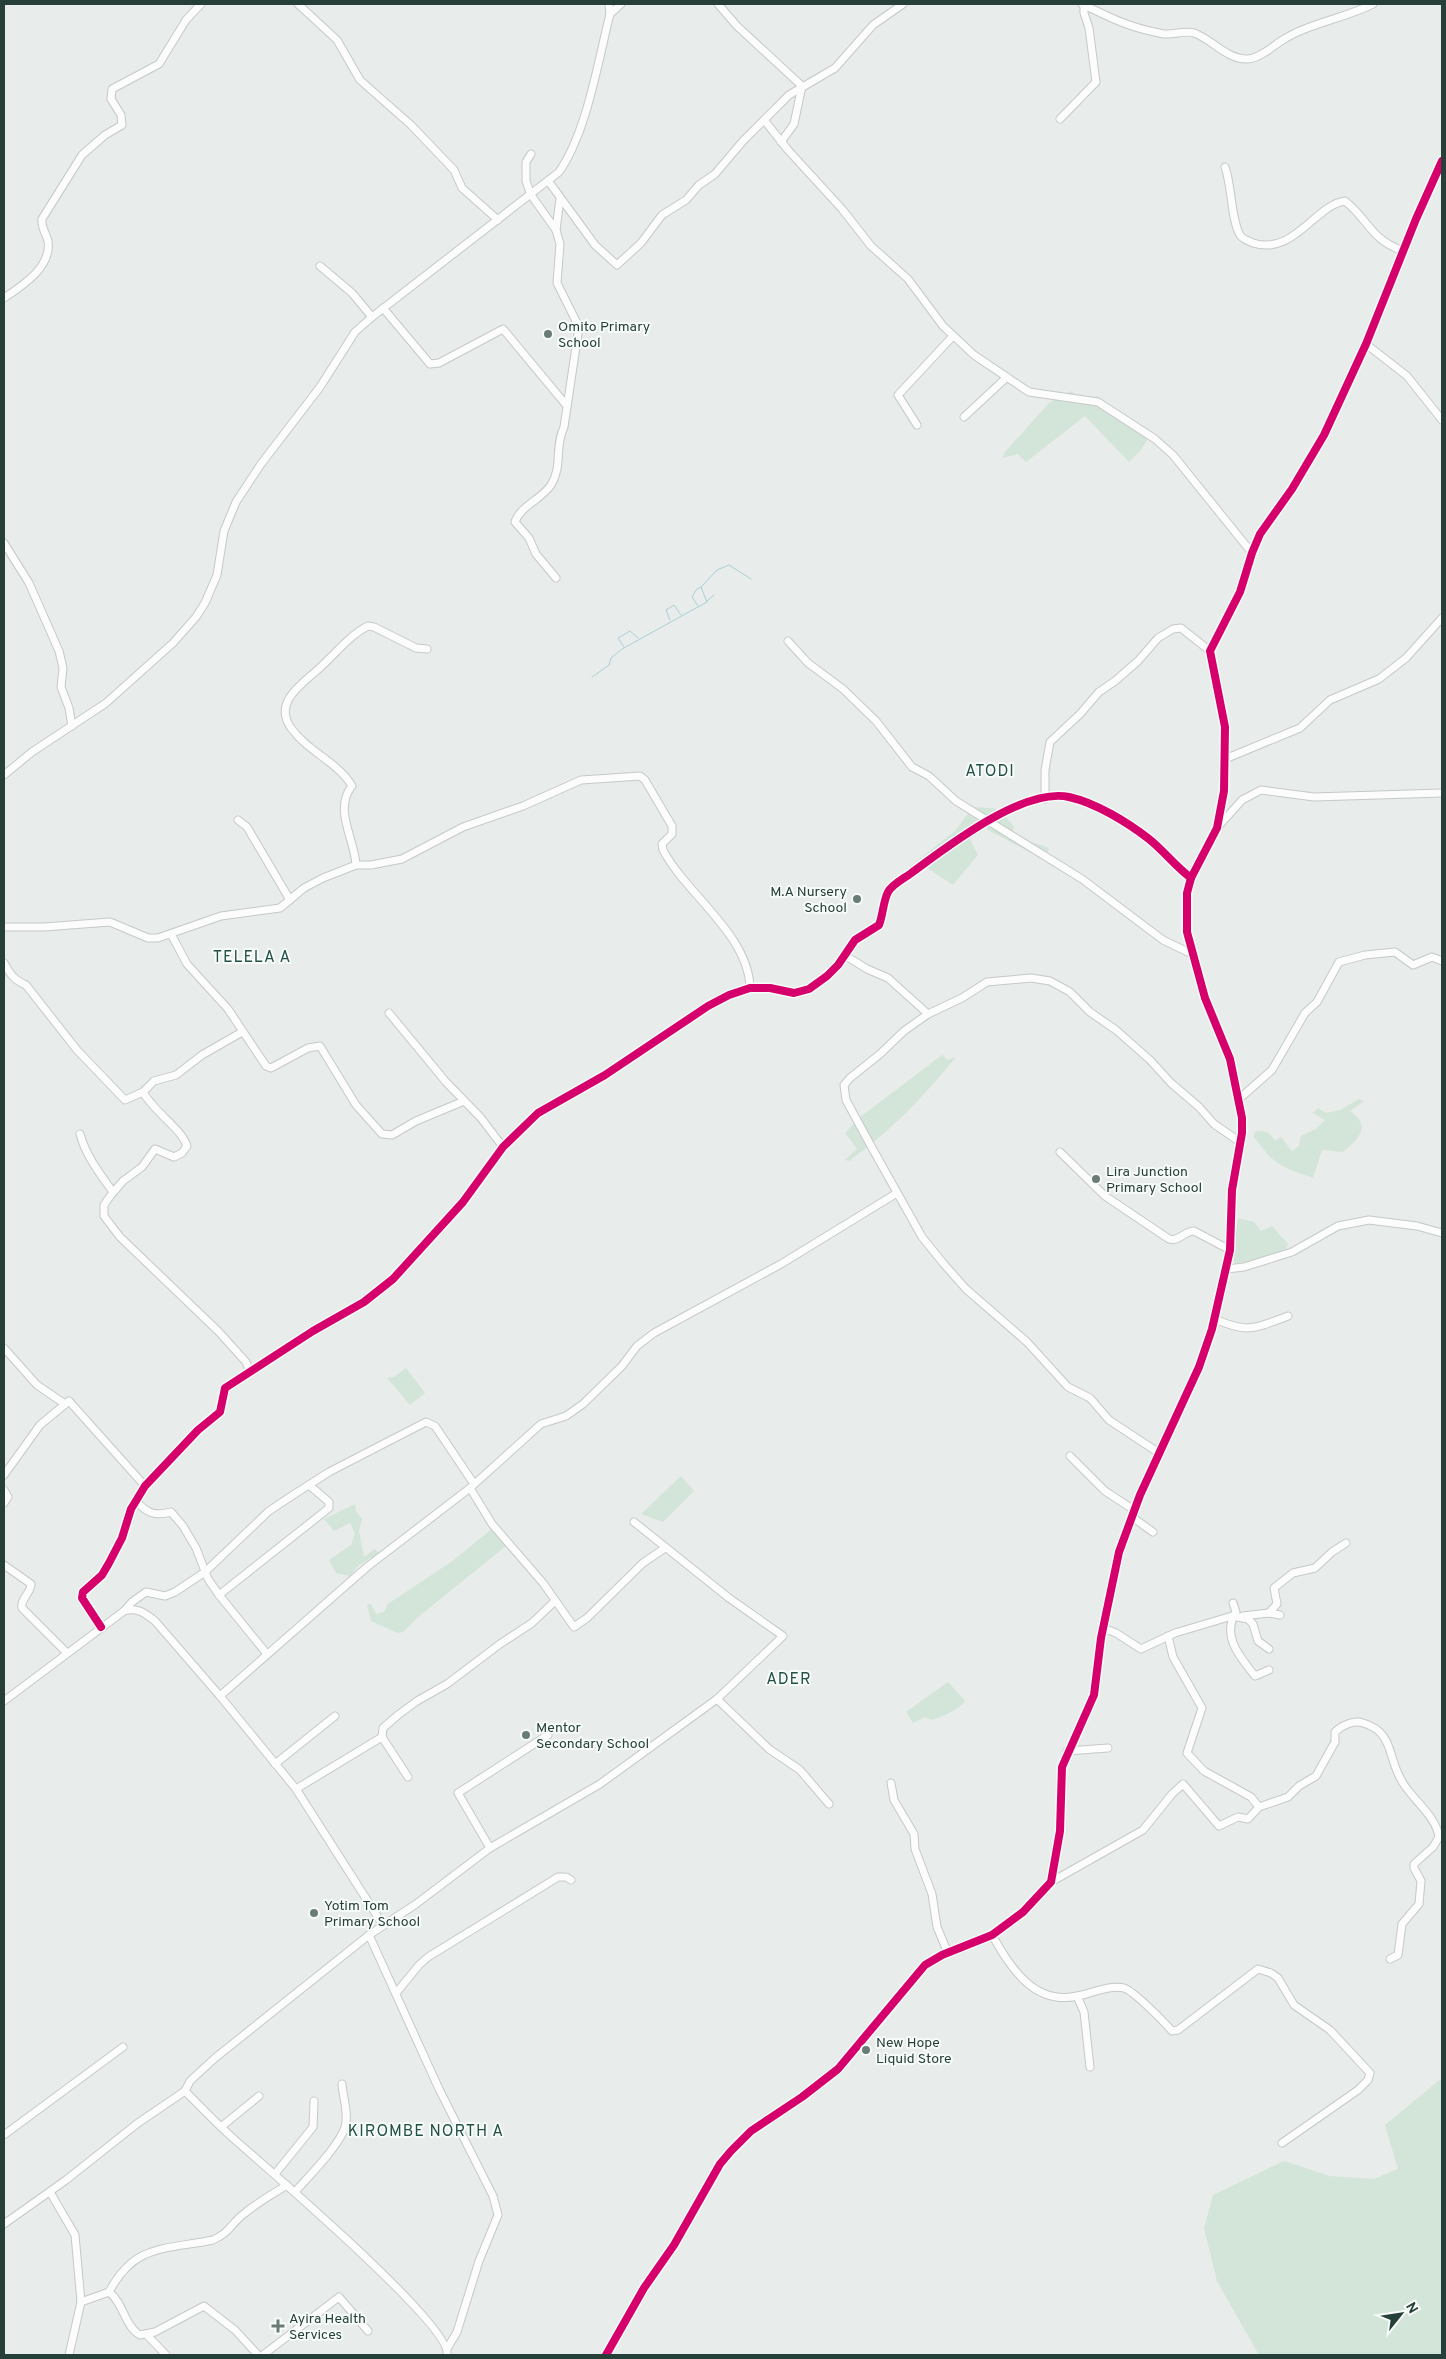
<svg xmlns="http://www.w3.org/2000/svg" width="1446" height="2359" font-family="Overpass,sans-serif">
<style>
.green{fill:#d3e4d8}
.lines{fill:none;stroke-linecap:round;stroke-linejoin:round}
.stream{stroke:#accfd6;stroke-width:1}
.minor-casing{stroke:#c5c9c7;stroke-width:9}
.minor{stroke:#fcfcfc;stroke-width:7}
.cycleway-casing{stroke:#f7fbf9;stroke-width:11}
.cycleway{stroke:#d6006c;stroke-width:8}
.poi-dot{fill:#6a7c77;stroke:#f7fbf9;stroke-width:2}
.labels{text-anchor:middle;stroke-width:4;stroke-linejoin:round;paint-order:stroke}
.poi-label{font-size:14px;fill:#263f39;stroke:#f7fbf9;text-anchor:start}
.quarter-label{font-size:16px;letter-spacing:1px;fill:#235147;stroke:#f7fbf9}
</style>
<rect width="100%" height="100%" fill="#e8ecea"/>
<g class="green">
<polygon points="1072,391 1082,402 1097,396 1151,434 1140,451 1129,462 1085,416 1026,462 1018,454 1003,458 1005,452 1050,402"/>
<polygon points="973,807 1000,809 1014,827 1012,832 1025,840 1049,848 1045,860 984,828 970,839 978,855 953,885 921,864 908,873 906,870 955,831"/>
<path d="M 942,1055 L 948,1060 L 956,1057 C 922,1098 893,1129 849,1161 L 845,1160 L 857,1149 L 845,1133 L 859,1118 Z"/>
<path d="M 1359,1099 L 1364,1101 L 1350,1111 C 1372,1126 1359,1139 1343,1152 L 1322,1150 L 1313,1178 C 1281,1167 1274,1165 1254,1137 L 1255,1132 C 1265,1129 1270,1133 1275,1141 L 1281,1137 L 1292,1151 L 1299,1146 L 1301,1136 L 1316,1129 L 1325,1120 L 1313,1113 L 1318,1108 L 1326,1113 L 1340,1110 Z"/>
<polygon points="1238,1218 1254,1222 1261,1231 1272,1226 1288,1244 1286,1250 1245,1262 1235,1263 1232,1258"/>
<polygon points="406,1368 425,1393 410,1405 387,1378 394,1377"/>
<polygon points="681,1476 694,1491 663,1522 641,1514"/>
<polygon points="355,1504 356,1511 362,1519 359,1531 364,1557 375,1549 379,1553 359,1565 350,1576 336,1573 329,1560 351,1545 355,1533 350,1523 334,1531 324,1519"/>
<polygon points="493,1528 507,1545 417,1618 403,1632 398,1633 371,1621 367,1604 371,1604 376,1614 384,1612 388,1604 454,1560"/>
<path d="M 948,1682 L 965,1701 C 960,1709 940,1718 931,1720 L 925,1717 L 913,1723 L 906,1712 Z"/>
<polygon points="1442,2078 1442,2355 1259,2355 1217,2281 1204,2228 1213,2195 1284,2161 1329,2176 1374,2179 1398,2169 1385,2125"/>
</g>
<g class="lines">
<g class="stream">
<polyline points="707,601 714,595"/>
<polyline points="698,606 692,597 696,590 701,587"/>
<polyline points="670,620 666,610 674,605 681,615"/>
<polyline points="624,647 618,638 630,631 638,638"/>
<polyline points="592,677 609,665 611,658 622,649 707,602 701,587 717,570 729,565 751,579"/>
</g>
<defs>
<g id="minor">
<polyline points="298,4 337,40 360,80 411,125 454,170 462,188 498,220"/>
<polyline points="718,4 737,26 802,86 794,124 781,142"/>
<path d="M 1082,4 C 1113,19 1130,28 1164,34 C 1173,35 1187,30 1194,33 C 1212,39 1227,60 1248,59 C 1260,58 1272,47 1281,41 C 1309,23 1343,19 1373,4"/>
<polyline points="610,14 621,4"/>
<polyline points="1060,119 1096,82 1089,28 1084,13 1084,5"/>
<polyline points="764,120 788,150 842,209 871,246 908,279 943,326 974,355 1029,392 1098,402 1155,439 1173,455 1252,553"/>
<path d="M 531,154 L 526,162 L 526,181 L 531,195 L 556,230 L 560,244 L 557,283 L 579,327 L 564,427 C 554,448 563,466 551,485 C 542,499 520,506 515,522 L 529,538 L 536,554 L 556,578"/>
<path d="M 1225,167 C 1232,186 1231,220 1240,235 C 1242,239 1249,241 1253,243 C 1294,256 1315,205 1345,201 C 1369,220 1370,239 1403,251"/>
<polyline points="549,182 595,245 617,265 641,243 662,215 686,200 699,185 715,174 743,141 789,95 835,68 873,25 903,4"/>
<polyline points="556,230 560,199"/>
<polyline points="320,266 352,293 372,317"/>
<path d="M 4,298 C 22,286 52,267 48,241 C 46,233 41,228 42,219 L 82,155 L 105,135 L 122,125 L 121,115 L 111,99 L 112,89 L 159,64 L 186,20 L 201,4"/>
<polyline points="383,308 430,364 439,363 503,329 567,406"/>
<polyline points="1366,344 1407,376 1442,420"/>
<polyline points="964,417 1007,377"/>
<polyline points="917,425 898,395 953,336"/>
<polyline points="4,543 29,583 59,651 63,668 61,687 69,708 72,726"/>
<polyline points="788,641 808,663 843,689 876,721 912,767 929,776 956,801 1082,879 1163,940 1192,954"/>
<polyline points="1225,759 1300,728 1330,700 1379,679 1406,658 1442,618"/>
<path d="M 4,775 L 32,752 L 106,703 L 173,643 L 196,617 L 205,603 L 217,575 L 224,531 L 236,502 L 261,464 L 320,387 L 355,332 L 372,317 L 559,172 C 587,132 598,61 610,14 L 609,4"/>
<polyline points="1045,799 1045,770 1050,742 1080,714 1099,692 1115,681 1138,661 1158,638 1173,629 1181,628 1210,651"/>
<polyline points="238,820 247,827 290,900"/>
<polyline points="1217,828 1242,800 1261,790 1314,797 1442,793"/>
<path d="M 356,865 C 355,840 333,809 352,786 C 338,762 308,752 291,728 C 274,704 298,687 315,672 C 332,658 348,636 368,626 L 374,627 L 416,648 L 427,649"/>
<path d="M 4,927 L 44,927 L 110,922 L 148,938 L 158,938 L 221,916 L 280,908 L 304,888 L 323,878 L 356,865 L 371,865 L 402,859 L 463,827 L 523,806 L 581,780 L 640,776 L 645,780 L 672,826 L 672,834 L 662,844 L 663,850 C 686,894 749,935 750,988"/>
<polyline points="171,934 187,964 228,1009 266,1066 271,1068 308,1048 320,1046 356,1105 382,1134 392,1135 416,1121 464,1101"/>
<polyline points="846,956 867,969 888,978 928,1014"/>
<path d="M 4,963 C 10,974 14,980 26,985 L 77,1050 L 125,1100 L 143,1092 L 154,1081 L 176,1075 L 202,1055 L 242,1032"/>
<polyline points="389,1013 446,1082 481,1118 503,1147"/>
<path d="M 143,1092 C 153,1111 182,1129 187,1146 L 182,1153 L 174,1157 L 155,1149 L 142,1167 L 123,1181 L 111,1195 L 104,1205 L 104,1216 L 120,1237 L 219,1332 L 246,1362 L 250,1372"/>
<polyline points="1239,1099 1272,1070 1305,1013 1317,1002 1339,962 1365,955 1395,952 1413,965 1432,957 1442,961"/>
<path d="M 80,1134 C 86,1156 100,1174 113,1192"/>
<path d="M 1060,1152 L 1105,1196 L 1169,1239 C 1179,1242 1184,1231 1194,1231 L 1230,1250"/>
<polyline points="1227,1269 1244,1267 1292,1252 1338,1226 1369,1220 1417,1226 1442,1233"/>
<path d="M 1215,1319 C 1248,1334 1256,1328 1288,1316"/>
<polyline points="4,1348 37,1385 65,1404"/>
<polyline points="1159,1453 1109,1420 1090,1398 1068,1387 1027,1342 966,1289 943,1263 922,1237 871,1146 846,1100 844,1085 850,1078 880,1054 904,1031 928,1014 962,998 987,982 1031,978 1050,981 1070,992 1090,1012 1116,1030 1150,1060 1171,1083 1199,1107 1214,1124 1240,1142"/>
<polyline points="1070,1456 1105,1491 1134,1510"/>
<polyline points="4,1475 40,1425 69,1401 145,1486"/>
<polyline points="470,1488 492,1524 543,1583 574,1627 587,1618 643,1563 665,1548"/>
<polyline points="4,1490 8,1497 4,1503"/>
<path d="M 136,1500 C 146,1514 156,1516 171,1512 L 183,1526 L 196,1548 L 208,1579 L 219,1595 L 267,1654"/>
<polyline points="1132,1517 1153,1532"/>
<path d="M 4,1565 L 31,1584 C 31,1593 20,1599 22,1608 L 67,1653"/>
<polyline points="219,1595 329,1508 329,1502 309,1485"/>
<path d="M 1233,1603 L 1236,1612 C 1221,1636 1240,1657 1255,1676 L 1269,1670"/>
<polyline points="124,1611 132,1602 146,1592 165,1596 175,1592 205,1572 269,1511 290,1497 329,1472 426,1422 435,1426 474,1484"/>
<polyline points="1269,1613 1277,1604 1274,1588 1293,1573 1315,1568 1332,1552 1346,1543"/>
<polyline points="1243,1616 1269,1613 1280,1615"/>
<path d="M 101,1627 L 82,1598 L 83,1592 L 102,1575 L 109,1563 L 122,1538 L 131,1509 L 145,1486 L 198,1430 L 220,1412 L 225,1388 L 313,1331 L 364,1302 L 393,1279 L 463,1202 L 503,1147 L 538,1113 L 605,1075 L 708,1006 L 729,995 L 750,988 L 770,988 L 794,993 L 809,989 L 827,976 L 838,965 L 855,940 L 879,925 C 883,915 883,902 888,892 C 892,884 907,877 914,871 C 948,846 1024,787 1069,797 C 1096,803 1127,822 1149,839 C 1164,851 1175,866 1191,878"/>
<polyline points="1103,1628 1116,1633 1141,1649 1175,1633 1232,1616 1248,1619 1253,1624 1258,1641 1269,1649"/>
<polyline points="1168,1636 1173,1657 1202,1708 1187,1753 1204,1771 1251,1797 1259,1807"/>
<polyline points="220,1696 367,1567 470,1488 541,1424 566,1416 583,1404 622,1366 637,1346 654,1333 781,1264 897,1193"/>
<polyline points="717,1699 769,1749 800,1770 829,1804"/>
<path d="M 4,1701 L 124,1611 C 137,1607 145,1613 155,1621 L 220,1696 L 296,1789 L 383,1925"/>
<polyline points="1067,1751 1108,1748"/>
<polyline points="275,1764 335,1716"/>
<polyline points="408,1777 382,1737 383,1728 398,1715 417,1701 447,1684 500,1644 532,1623 555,1601"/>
<polyline points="891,1783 894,1800 914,1834 915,1849 932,1894 937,1927 948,1953"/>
<polyline points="296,1789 382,1737"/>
<polyline points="490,1848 458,1793 548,1735"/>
<path d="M 1051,1882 L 1143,1830 L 1172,1794 L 1183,1784 L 1219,1826 L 1238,1817 L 1248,1819 L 1259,1807 L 1288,1797 L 1299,1786 L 1316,1776 L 1335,1742 L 1335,1732 C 1342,1725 1354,1720 1363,1723 C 1395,1732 1387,1759 1403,1783 C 1414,1801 1436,1816 1439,1837 L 1433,1847 L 1414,1864 L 1414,1868 L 1421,1881 L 1419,1904 L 1402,1924 L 1398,1955 L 1390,1959"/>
<polyline points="369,1935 439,2089 493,2196 498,2215 479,2261 457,2332 447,2349"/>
<path d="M 992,1935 C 1011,1968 1034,2006 1078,1996 C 1092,1993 1109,1985 1124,1988 C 1134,1991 1164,2022 1172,2031 L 1178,2030 L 1258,1969 L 1271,1973 L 1278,1978 L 1294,2005 L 1330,2030 L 1370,2073 L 1368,2080 L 1358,2090 L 1282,2143"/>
<polyline points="397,1992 419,1965 428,1957 558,1877 566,1877 571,1880"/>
<polyline points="1077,1996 1084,2012 1090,2067"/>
<path d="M 185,2091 C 201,2107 217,2124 234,2139 C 264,2166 453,2326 447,2355"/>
<polyline points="221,2127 259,2096"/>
<polyline points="4,2135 123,2047"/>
<polyline points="275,2174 313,2127 314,2101"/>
<polyline points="50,2192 75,2235 81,2302"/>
<path d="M 295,2192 C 308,2177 340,2145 345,2127 C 349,2115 343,2097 342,2084"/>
<polyline points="4,2224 66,2180 138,2123 185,2091 190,2081 215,2058 369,1935 416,1904 490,1848 600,1784 717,1699 783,1636 729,1598 634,1522"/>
<path d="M 109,2292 C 123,2302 125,2327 140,2335 L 155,2332 L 204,2306 L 235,2330 L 258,2355"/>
<polyline points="147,2335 166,2355"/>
<path d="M 69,2355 L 81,2302 L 109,2292 C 135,2243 165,2250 213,2240 C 231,2232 231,2223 245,2213 C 258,2202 273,2194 287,2185"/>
<polyline points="263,2355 339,2297 368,2331"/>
<polyline points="606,2355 644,2288 674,2245 720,2164 731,2151 751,2131 802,2097 838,2069 925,1965 942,1955 992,1935 1023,1912 1051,1882 1060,1831 1062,1767 1094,1695 1101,1638 1119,1552 1140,1495 1199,1367 1212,1329 1230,1250 1232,1190 1242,1133 1242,1118 1230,1059 1205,998 1187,932 1187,893 1191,878 1217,828 1224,791 1225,727 1210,651 1240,592 1252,553 1260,534 1292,489 1324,435 1366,344 1416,219 1442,161"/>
</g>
</defs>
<use href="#minor" class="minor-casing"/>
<use href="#minor" class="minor"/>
<defs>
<g id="cycleway">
<path d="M 101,1627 L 82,1598 L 83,1592 L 102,1575 L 109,1563 L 122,1538 L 131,1509 L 145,1486 L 198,1430 L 220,1412 L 225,1388 L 313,1331 L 364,1302 L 393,1279 L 463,1202 L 503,1147 L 538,1113 L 605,1075 L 708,1006 L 729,995 L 750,988 L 770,988 L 794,993 L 809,989 L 827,976 L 838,965 L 855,940 L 879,925 C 883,915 883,902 888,892 C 892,884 907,877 914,871 C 948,846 1024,787 1069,797 C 1096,803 1127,822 1149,839 C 1164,851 1175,866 1191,878"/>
<polyline points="606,2355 644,2288 674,2245 720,2164 731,2151 751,2131 802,2097 838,2069 925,1965 942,1955 992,1935 1023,1912 1051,1882 1060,1831 1062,1767 1094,1695 1101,1638 1119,1552 1140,1495 1199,1367 1212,1329 1230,1250 1232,1190 1242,1133 1242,1118 1230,1059 1205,998 1187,932 1187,893 1191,878 1217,828 1224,791 1225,727 1210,651 1240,592 1252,553 1260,534 1292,489 1324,435 1366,344 1416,219 1442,161"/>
</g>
</defs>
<use href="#cycleway" class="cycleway-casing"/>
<use href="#cycleway" class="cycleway"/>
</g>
<g class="poi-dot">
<circle cx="548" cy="334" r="5"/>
<circle cx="857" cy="899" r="5"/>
<circle cx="1096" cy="1179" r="5"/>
<circle cx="526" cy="1735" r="5"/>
<circle cx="314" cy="1913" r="5"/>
<circle cx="866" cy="2050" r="5"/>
<path d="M275.5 2318.5h5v5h5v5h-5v5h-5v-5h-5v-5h5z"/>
</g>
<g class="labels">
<g class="poi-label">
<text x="558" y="331">Omito Primary<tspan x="558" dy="16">School</tspan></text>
<text x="847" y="896" text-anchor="end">M.A Nursery<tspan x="847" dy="16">School</tspan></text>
<text x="1106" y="1176">Lira Junction<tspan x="1106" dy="16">Primary School</tspan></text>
<text x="536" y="1732">Mentor<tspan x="536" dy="16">Secondary School</tspan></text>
<text x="324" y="1910">Yotim Tom<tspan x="324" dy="16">Primary School</tspan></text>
<text x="876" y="2047">New Hope<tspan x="876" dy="16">Liquid Store</tspan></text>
<text x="289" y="2323">Ayira Health<tspan x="289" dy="16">Services</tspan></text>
</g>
<g class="quarter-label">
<text x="990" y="776">ATODI</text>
<text x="252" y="962">TELELA A</text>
<text x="789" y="1684">ADER</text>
<text x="426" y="2136">KIROMBE NORTH A</text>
</g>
</g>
<rect width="1446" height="2359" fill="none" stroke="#263f39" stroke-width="10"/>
<g transform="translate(1401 2314) rotate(60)" stroke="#f7fbf9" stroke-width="4" paint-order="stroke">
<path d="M0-4L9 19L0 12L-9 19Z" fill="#263f39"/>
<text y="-8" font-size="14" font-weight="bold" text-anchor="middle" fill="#263f39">N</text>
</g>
</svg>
